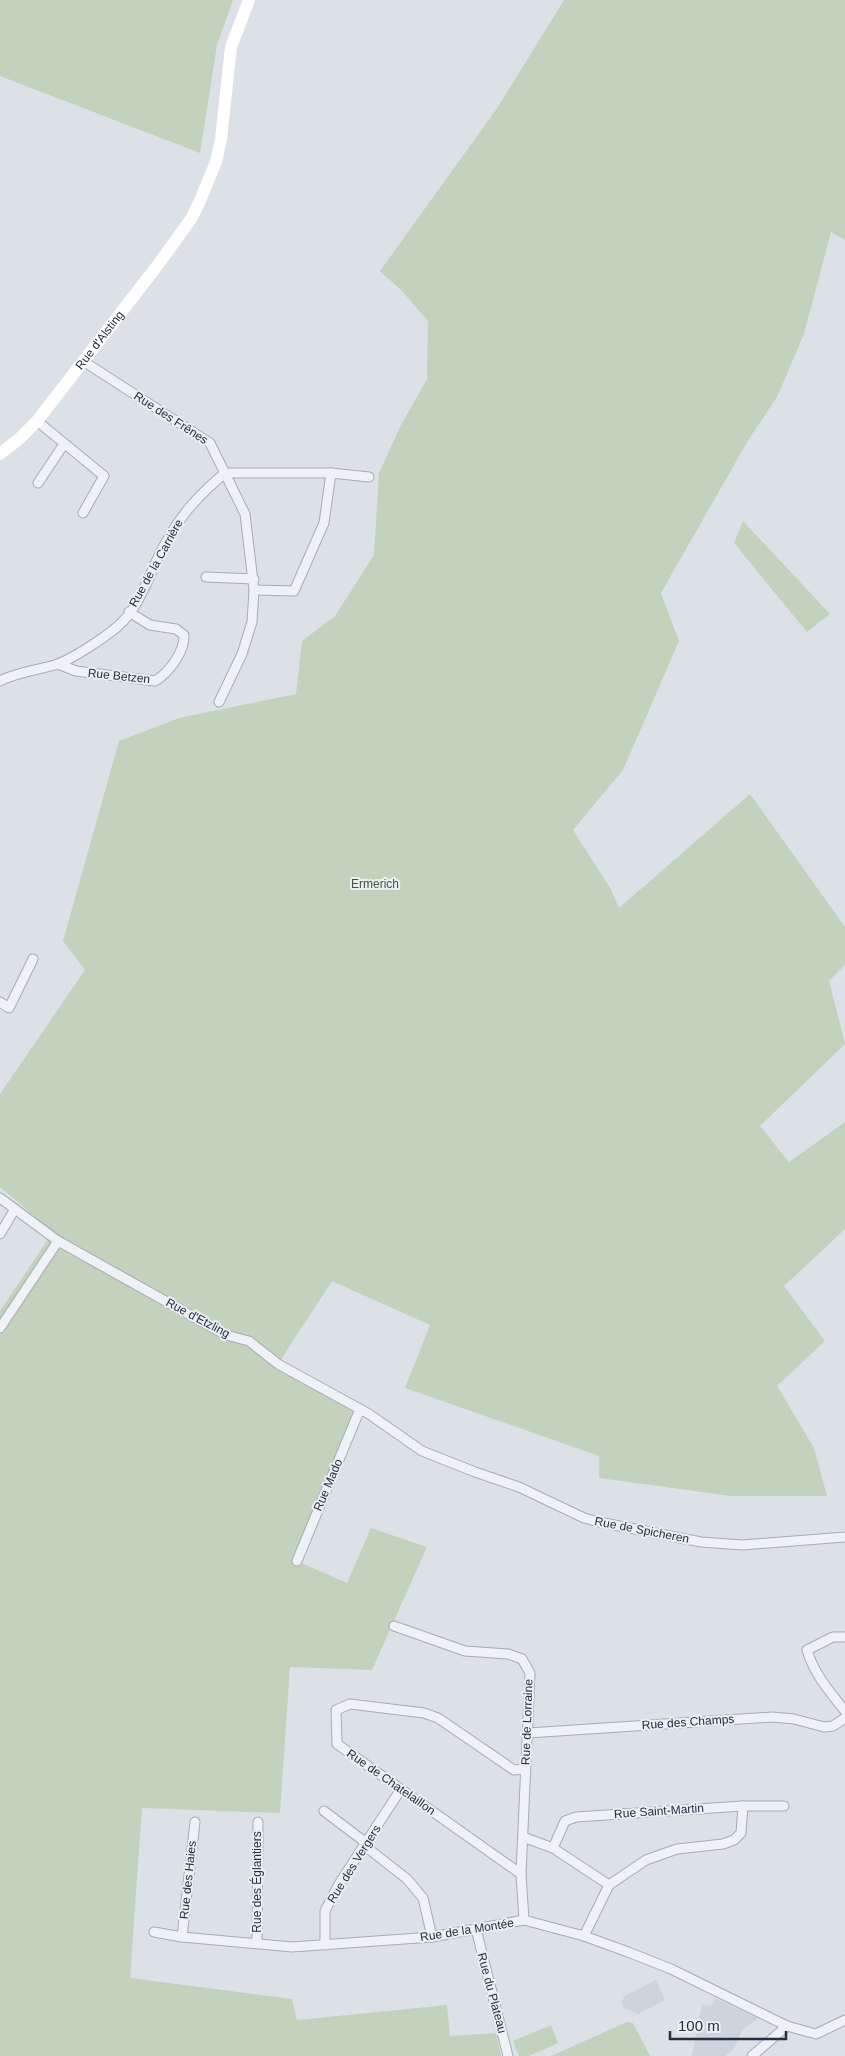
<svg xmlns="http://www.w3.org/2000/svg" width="845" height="2056" font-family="Arial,sans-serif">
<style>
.built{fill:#cdd4dd}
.green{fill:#c2d2bc}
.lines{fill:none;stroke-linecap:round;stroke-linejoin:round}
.minor-casing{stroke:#a5acb5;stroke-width:11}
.minor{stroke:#eef1f5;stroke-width:9}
.secondary{stroke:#fff;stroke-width:12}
.labels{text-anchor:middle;stroke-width:4;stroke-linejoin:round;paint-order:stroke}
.street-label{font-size:12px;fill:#242f3f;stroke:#ebeff5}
.park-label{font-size:12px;fill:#3a5b30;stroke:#ebeff5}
</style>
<rect width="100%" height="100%" fill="#dce1e7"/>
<g class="built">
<polygon points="656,1980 665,2000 639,2014 624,2008 621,2001 624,1999 623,1997"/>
<polygon points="715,1998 758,2018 742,2030 734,2049 725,2056 692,2056 702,2004 711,2006"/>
</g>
<g class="green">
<polygon points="0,0 233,0 217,45 200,153 0,76"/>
<polygon points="564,0 845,0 845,240 831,232 804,334 777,397 749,439 661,593 679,641 623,770 573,830 610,888 619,908 750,794 845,927 845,965 829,981 845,1044 760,1126 789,1162 845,1122 845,1229 784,1286 825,1341 777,1386 814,1448 827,1496 731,1496 599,1478 599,1456 405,1388 430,1325 332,1281 278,1364 360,1409 297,1561 347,1583 371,1528 427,1547 372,1670 290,1667 280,1813 142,1808 130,1978 292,1999 297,2020 447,2005 450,2036 496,2033 501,2056 0,2056 0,1311 53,1232 0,1187 0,1094 85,970 63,941 119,741 179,718 296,694 302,641 335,616 374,555 379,473 400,427 427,379 428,321 402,291 380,271 498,107"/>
<polygon points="743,521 830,614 807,632 734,543"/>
<polygon points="627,2022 633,2023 650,2056 551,2056"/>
<polygon points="551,2025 558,2043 529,2056 519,2056 513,2041"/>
</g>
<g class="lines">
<defs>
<g id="minor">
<polyline points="83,361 210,443 245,514 254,590 252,622 242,654 219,702"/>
<polyline points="37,421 104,476 83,513"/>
<polyline points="225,473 331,473 369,477"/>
<polyline points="38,483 64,444"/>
<polyline points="206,577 254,579"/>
<polyline points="254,590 294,591 324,523 331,473"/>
<path d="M 58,664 L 76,671 L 155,681 C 169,673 185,651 184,635 L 176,629 L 150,625 L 129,612"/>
<path d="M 0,681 C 17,672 37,670 55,665 C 71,660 104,638 117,627 C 142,606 150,569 166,542 C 183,512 199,495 225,473"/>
<polyline points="0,1002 9,1008 33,959"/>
<polyline points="0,1198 58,1241 226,1335 249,1341 278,1364 369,1414 422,1451 475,1472 519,1487 584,1518 599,1522 701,1542 742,1545 845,1537"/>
<polyline points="0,1234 15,1209"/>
<polyline points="0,1328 58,1241"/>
<polyline points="297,1561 360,1409"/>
<polyline points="394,1626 465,1651 508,1654 522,1659 530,1673 521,1874 524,1920"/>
<path d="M 845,1637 L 833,1637 L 807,1650 C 814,1674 830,1692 845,1711"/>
<polyline points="528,1733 773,1717 794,1719 824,1727 833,1726 845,1718"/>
<polyline points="324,1811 361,1839 370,1850 407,1879 423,1898 432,1937"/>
<polyline points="523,1837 553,1848 609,1885"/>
<polyline points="553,1848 565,1821 576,1817 743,1806 784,1806"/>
<polyline points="521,1874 337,1744 336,1710 350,1704 424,1713 438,1718 514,1770 525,1769"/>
<polyline points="476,1929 508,2056"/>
<polyline points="154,1932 182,1937 292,1947 432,1937 524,1920 584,1936 628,1952 671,1969 787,2026 816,2034 845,2020"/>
<polyline points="584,1936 609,1885 646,1860 677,1849 723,1844 734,1840 741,1833 743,1806"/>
<polyline points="182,1937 195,1822"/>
<polyline points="257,1943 258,1822"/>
<polyline points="325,1945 325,1911 339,1884 401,1789"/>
<polyline points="752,2056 787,2026"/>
</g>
</defs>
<use href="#minor" class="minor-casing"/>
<use href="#minor" class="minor"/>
<path class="secondary" id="s1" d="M 0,454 L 19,439 L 37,421 L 157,266 L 191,219 L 199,203 L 216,162 L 221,139 L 231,47 L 249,0"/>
</g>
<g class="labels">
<g class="street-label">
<text dy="4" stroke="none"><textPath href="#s1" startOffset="152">Rue d'Alsting</textPath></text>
<text transform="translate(171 418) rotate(33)" y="4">Rue des Frênes</text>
<text transform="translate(156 563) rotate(-61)" y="4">Rue de la Carrière</text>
<text transform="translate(119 676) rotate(6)" y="4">Rue Betzen</text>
<text transform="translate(198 1318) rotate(28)" y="4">Rue d'Etzling</text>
<text transform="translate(328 1485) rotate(-67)" y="4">Rue Mado</text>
<text transform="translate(642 1530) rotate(11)" y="4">Rue de Spicheren</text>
<text transform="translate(527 1722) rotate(-88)" y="4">Rue de Lorraine</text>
<text transform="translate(688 1722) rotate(-4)" y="4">Rue des Champs</text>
<text transform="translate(391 1782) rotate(35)" y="4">Rue de Chatelaillon</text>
<text transform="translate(659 1811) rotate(-4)" y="4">Rue Saint-Martin</text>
<text transform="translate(354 1864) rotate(-58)" y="4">Rue des Vergers</text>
<text transform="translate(188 1880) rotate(-84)" y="4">Rue des Haies</text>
<text transform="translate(257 1882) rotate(-90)" y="4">Rue des Églantiers</text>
<text transform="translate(467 1930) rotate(-9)" y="4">Rue de la Montée</text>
<text transform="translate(492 1993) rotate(75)" y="4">Rue du Plateau</text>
</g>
<g class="park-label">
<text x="375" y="888">Ermerich</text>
</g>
</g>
<path d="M670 2031v8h116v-8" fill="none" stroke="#242f3f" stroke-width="2.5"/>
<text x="678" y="2031" font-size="15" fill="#242f3f" stroke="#ebeff5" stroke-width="4" paint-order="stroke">100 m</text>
</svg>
